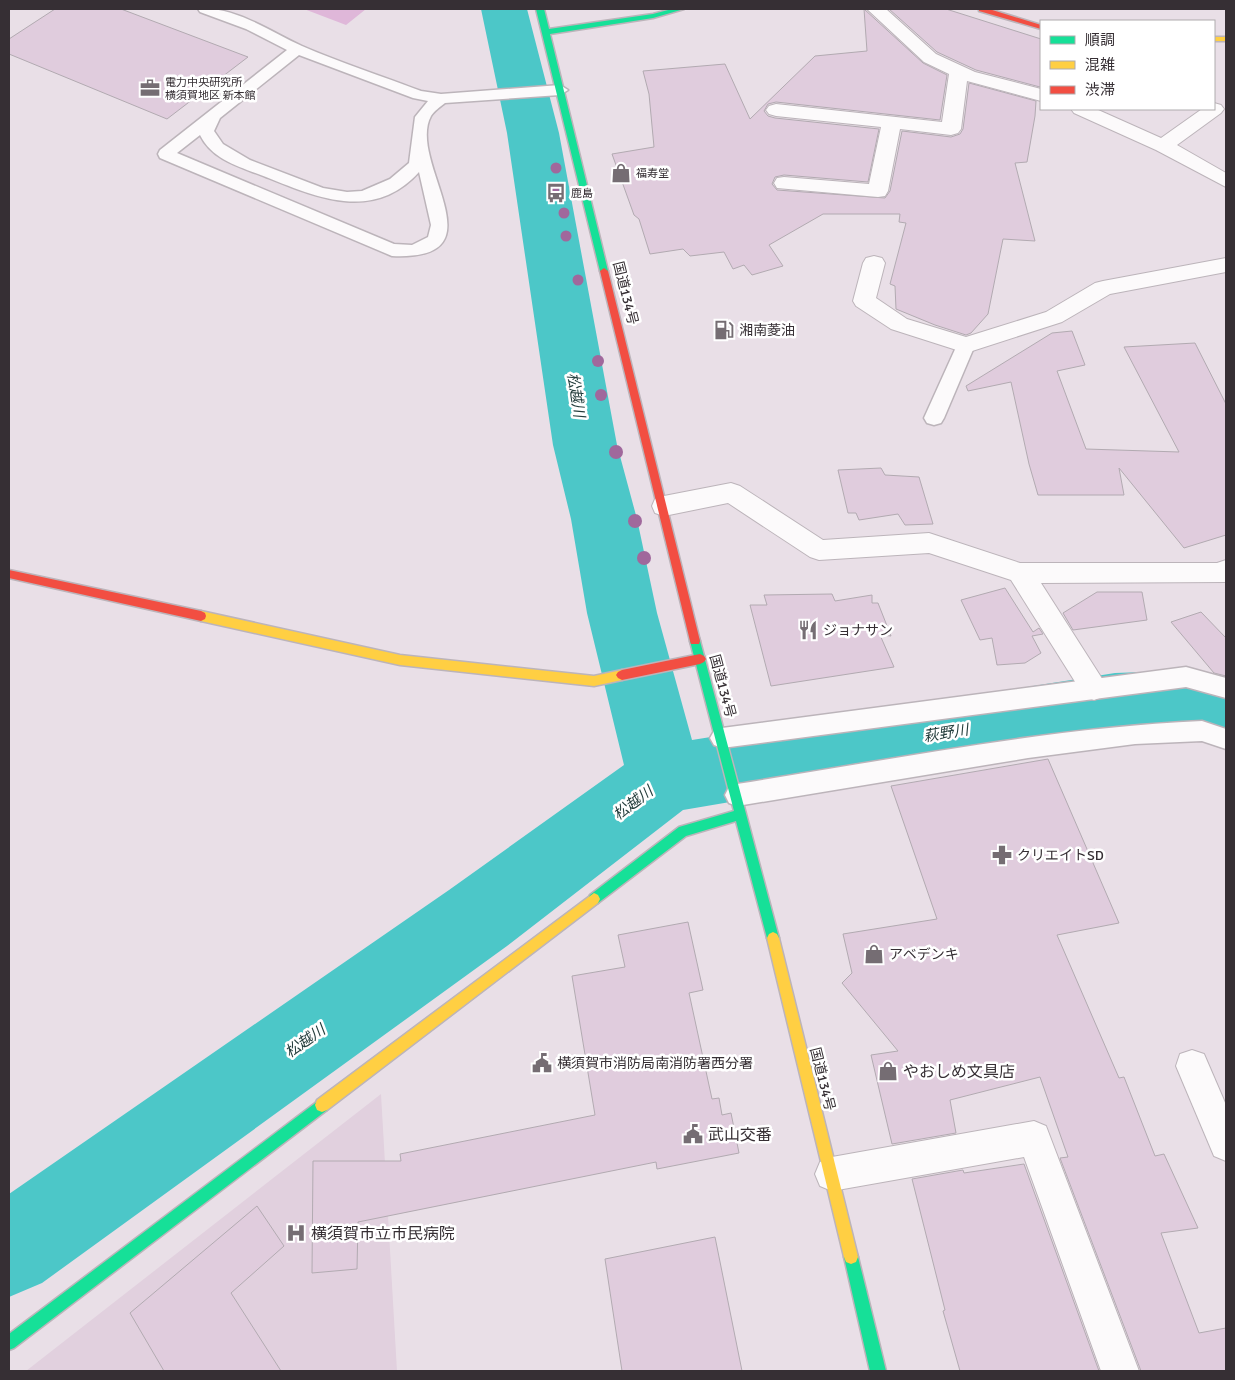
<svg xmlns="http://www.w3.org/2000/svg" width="1235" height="1380" font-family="Signika,'Noto Sans JP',sans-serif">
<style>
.built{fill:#e1d0de}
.green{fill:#dfb7d9}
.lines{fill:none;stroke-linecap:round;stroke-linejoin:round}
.river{fill:#4cc7c8;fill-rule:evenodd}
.building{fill:#e0ccdd;stroke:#b2aab1}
.lane-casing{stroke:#bcb4ba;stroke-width:3}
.street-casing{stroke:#bcb4ba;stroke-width:2}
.fast-casing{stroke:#bcb4ba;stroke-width:3}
.slow-casing{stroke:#bcb4ba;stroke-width:3}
.jam-casing{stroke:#bcb4ba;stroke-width:3}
.lane{fill:#fcfafb;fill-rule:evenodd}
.street{fill:#fcfafb;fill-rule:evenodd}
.fast{fill:#16e098;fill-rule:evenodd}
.slow{fill:#ffcf43;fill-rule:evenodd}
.jam{fill:#f24e42;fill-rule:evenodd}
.tree{fill:#a0689c}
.labels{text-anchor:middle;stroke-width:5;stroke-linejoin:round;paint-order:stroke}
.far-poi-label{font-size:11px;fill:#362f34;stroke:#fff;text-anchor:start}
.street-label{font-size:14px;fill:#362f34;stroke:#fff}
.poi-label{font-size:14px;fill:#362f34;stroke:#fff;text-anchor:start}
.water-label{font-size:15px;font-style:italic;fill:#243d3c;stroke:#fff}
.near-poi-label{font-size:16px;fill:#362f34;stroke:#fff;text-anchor:start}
</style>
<rect width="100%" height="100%" fill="#e9dfe7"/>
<polygon class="built" points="381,1094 397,1371 26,1371"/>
<polygon class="green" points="304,9 366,9 346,25"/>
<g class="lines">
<polygon class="river" points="481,9 527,9 559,133 617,445 637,519 657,613 692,740 1115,673 1200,670 1226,680 1226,744 1198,734 1115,737 683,810 507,946 42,1283 9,1297 9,1194 449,890 624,765 587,613 571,519 553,445 507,133"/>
</g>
<g class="building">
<polygon points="55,9 121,9 248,57 167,119 9,54 9,39"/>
<polygon points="864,9 923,63 947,75 940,120 776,102 768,104 764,111 768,116 775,118 879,129 868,182 784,175 775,177 772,184 777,190 885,198 890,191 902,131 951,137 960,134 963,129 969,83 1036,101 1035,116 1027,162 1015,163 1035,241 1003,239 988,314 971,333 966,335 935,325 896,309 895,286 890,284 906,223 899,222 900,214 823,214 769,245 783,266 752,275 744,265 733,269 724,252 690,256 683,249 650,254 639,219 634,215 612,154 654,147 649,94 643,71 725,64 750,119 815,56 867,51"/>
<polygon points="889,9 946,9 1041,39 1041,85 1040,87 976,70 937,52"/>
<polygon points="1072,331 1085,365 1057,371 1086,449 1179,452 1124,347 1195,343 1226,404 1226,535 1184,548 1119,468 1124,495 1038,495 1029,464 1011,382 968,391 966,386 1052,333"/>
<polygon points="881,468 885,475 919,477 933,524 905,525 898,514 859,520 856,513 848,513 838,470"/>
<polygon points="1005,588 1033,632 1039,628 1043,634 1032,636 1041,653 1025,663 997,665 992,638 980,640 961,600"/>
<polygon points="1097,592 1142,592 1147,620 1073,630 1063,613"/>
<polygon points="832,594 835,601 872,595 872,603 878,603 891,636 880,635 894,667 771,686 750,605 767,605 764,595"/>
<polygon points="1201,612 1226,638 1226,676 1214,673 1171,622"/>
<polygon points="1048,759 1119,923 1057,935 1119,1078 1124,1077 1155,1156 1164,1154 1198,1228 1161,1233 1199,1333 1226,1328 1226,1371 1141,1371 1060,1158 1068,1157 1040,1077 950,1100 956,1133 892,1144 871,1055 898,1051 842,983 852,973 843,934 937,919 891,786"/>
<polygon points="688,922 703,990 689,993 712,1099 719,1098 722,1115 731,1113 739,1153 657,1169 656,1162 358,1222 357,1269 312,1273 313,1161 401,1161 400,1154 595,1115 572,976 625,967 618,935"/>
<polygon points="1024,1164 1099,1371 960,1371 943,1311 945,1310 912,1179 963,1170 964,1173"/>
<polygon points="257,1206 284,1246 231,1293 281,1371 164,1371 130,1313"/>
<polygon points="715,1237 742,1371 622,1371 605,1259"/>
</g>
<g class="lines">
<defs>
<g id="lane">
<path d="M 198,9 C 235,6 269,31 302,46 C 341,63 382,76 421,91 L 441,94 L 560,85 L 568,90 L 560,95 L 445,103 C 440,107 434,111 431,116 C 406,162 505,261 392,256 L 160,158 L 158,154 L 160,150 L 287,50 L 246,29 L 200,12 ZM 299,55 L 413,98 L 428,101 L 415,117 L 409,163 L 390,179 L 362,191 L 347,192 L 323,188 L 250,160 L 223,144 L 214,131 L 220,118 ZM 200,135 C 213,161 241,167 266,177 C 318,198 374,222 419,172 L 431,225 L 428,237 L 412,245 L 394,244 L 177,153 Z"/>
<polygon points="966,338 973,340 975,345 944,418 941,423 934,425 927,423 924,418 957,345 959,340"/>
<polygon points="1186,667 1226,678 1226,698 1186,687 722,748 714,745 710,738 714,731 722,728"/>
<path d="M 1202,721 L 1226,729 L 1226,749 L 1202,741 L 1135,744 L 1028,758 L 737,806 L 729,803 L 725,795 L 729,787 L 737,784 C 891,760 1046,728 1202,721 Z"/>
</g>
<g id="street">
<polygon points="867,9 886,9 936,54 975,72 1041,89 1041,101 967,81 961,129 958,133 951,135 900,129 888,191 885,196 878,197 777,188 774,183 777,178 784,177 869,184 881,127 776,116 769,114 766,110 769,106 776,104 942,122 949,74 924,62"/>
<polygon points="1214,103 1221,105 1224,109 1221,113 1177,145 1226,173 1226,187 1156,150 1074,113 1071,109 1096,109 1161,138 1202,109 1214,109"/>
<polygon points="874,256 882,258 885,263 876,298 907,319 966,337 1046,312 1095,283 1103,281 1226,258 1226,272 1110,294 1062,322 966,353 891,329 856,306 853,301 863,263 866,258"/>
<polygon points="731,483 740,486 823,540 929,533 1020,563 1217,563 1226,560 1226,582 1041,583 1108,688 1104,696 1094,700 1084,696 1011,580 929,553 819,560 810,557 728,503 664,516 655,513 652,506 655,499 664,496"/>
<polygon points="1192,1050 1204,1054 1226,1105 1226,1161 1214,1156 1176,1066 1180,1054"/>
<polygon points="1034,1121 1046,1126 1139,1371 1101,1371 1024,1157 832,1191 820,1186 815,1174 820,1162 832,1157"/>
</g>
<g id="fast">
<polygon points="536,9 544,9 549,29 653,14 672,9 684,9 653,18 550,34 608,271 604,274 600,271"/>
<polygon points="695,636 699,638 700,641 779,938 777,942 773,944 769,942 767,938 736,821 686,836 598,903 594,905 590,903 588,899 590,895 679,827 734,811 690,641 691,638"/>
<polygon points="322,1098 327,1100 329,1105 327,1110 14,1348 9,1350 9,1334"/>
<polygon points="851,1250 856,1252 858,1257 886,1371 870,1371 844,1257 846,1252"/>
</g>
<g id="slow">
<rect x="1214" y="37" width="12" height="4"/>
<polygon points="201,611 400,655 594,676 622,670 626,672 628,675 626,678 622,680 594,686 400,665 201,621 197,619 196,616 197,613"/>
<polygon points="594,893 598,895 600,899 598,903 327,1110 322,1112 317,1110 315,1105 317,1100"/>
<polygon points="773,932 777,934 779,938 858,1257 856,1262 851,1264 846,1262 844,1257 767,938 769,934"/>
</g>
<g id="jam">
<polygon points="979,9 989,9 1041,25 1041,29 979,11"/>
<polygon points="604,268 608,271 700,641 699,644 691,644 690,641 600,271"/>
<polygon points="9,570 201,611 205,613 206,616 205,619 201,621 9,578"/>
<polygon points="700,654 704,656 706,659 704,662 700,664 622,680 618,678 616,675 618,672 622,670"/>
</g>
</defs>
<use href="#lane" class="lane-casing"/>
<use href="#street" class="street-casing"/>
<use href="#fast" class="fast-casing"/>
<use href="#slow" class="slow-casing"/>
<use href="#jam" class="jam-casing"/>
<use href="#lane" class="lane"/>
<use href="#street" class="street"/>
<use href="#fast" class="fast"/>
<use href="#slow" class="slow"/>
<use href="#jam" class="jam"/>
</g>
<g class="tree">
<circle cx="556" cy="168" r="5.5"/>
<circle cx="554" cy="190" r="5.5"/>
<circle cx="564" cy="213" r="5.5"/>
<circle cx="566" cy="236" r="5.5"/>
<circle cx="578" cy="280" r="5.5"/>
<circle cx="598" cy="361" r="6"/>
<circle cx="601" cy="395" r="6"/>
<circle cx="616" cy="452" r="7"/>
<circle cx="635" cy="521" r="7"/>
<circle cx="644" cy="558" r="7"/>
</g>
<defs>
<symbol id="office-bare" viewBox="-9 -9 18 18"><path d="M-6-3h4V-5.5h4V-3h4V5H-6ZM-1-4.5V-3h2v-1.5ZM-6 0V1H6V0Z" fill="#756d73" stroke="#fff" stroke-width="2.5" paint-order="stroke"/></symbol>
<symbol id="shop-bare" viewBox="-9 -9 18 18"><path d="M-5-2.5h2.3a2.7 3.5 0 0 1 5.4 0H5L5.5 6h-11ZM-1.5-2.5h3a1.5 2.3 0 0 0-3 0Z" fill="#756d73" stroke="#fff" stroke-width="2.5" paint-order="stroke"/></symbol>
<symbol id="bus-bare" viewBox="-9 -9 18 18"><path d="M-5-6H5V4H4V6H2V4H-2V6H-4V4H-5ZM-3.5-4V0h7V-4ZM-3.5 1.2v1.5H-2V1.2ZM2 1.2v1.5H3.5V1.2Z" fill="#756d73" stroke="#fff" stroke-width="2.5" paint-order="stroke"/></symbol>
<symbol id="fuel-bare" viewBox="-9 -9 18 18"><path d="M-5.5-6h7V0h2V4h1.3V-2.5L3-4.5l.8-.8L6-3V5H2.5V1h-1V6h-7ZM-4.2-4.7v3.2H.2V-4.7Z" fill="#756d73" stroke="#fff" stroke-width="2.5" paint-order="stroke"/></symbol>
<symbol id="restaurant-bare" viewBox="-9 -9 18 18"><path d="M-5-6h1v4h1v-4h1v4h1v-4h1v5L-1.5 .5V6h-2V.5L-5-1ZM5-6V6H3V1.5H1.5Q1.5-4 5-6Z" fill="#756d73" stroke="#fff" stroke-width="2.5" paint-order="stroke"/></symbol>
<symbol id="pharmacy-bare" viewBox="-9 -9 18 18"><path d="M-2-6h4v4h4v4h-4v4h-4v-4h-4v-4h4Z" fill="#756d73" stroke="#fff" stroke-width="2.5" paint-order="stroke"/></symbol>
<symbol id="civic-bare" viewBox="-9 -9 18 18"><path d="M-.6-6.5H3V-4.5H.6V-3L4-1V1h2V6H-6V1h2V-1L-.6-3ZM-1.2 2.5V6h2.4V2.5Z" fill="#756d73" stroke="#fff" stroke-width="2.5" paint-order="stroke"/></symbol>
<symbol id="hospital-bare" viewBox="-9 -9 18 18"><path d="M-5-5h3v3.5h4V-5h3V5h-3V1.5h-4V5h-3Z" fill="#756d73" stroke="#fff" stroke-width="2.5" paint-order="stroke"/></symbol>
</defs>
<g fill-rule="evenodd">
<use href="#office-bare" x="136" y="74" width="28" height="28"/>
<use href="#shop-bare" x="607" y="159" width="28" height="28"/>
<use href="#bus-bare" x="542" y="179" width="28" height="28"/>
<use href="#fuel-bare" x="710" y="316" width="28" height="28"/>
<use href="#restaurant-bare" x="794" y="616" width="28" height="28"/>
<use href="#pharmacy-bare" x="988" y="841" width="28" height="28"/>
<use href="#shop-bare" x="860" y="940" width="28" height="28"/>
<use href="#civic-bare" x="528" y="1049" width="28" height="28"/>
<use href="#shop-bare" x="874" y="1057" width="28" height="28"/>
<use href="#civic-bare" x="679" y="1120" width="28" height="28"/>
<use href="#hospital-bare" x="282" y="1219" width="28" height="28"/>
</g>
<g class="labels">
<g class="far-poi-label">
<text x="165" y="86">電力中央研究所<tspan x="165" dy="13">横須賀地区 新本館</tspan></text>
<text x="636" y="177">福寿堂</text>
<text x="571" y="197">鹿島</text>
</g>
<g class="street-label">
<text transform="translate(626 293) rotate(76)" y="5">国道134号</text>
<text transform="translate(723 686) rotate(75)" y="5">国道134号</text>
<text transform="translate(823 1079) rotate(76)" y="5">国道134号</text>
</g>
<g class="poi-label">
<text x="739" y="335">湘南菱油</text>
<text x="823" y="635">ジョナサン</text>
<text x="1017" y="860">クリエイトSD</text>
<text x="889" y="959">アベデンキ</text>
<text x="557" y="1068">横須賀市消防局南消防署西分署</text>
</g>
<g class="water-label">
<text transform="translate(576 395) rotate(81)" y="5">松越川</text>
<text transform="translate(946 733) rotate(-9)" y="5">萩野川</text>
<text transform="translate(633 803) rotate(-37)" y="5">松越川</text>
<text transform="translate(305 1041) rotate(-35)" y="5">松越川</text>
</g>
<g class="near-poi-label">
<text x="903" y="1077">やおしめ文具店</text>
<text x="708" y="1140">武山交番</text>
<text x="311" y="1239">横須賀市立市民病院</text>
</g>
</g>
<rect width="1235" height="1380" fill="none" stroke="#362f34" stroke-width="20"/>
<rect x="1040" y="20" width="175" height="90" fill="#ffffff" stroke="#afacae"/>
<rect x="1050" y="36" width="25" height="8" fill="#16e098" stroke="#afacae"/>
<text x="1085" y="45" font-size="15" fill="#362f34">順調</text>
<rect x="1050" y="61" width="25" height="8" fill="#ffcf43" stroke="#afacae"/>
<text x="1085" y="70" font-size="15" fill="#362f34">混雑</text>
<rect x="1050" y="86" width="25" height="8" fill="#f24e42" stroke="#afacae"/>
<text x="1085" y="95" font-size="15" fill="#362f34">渋滞</text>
</svg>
